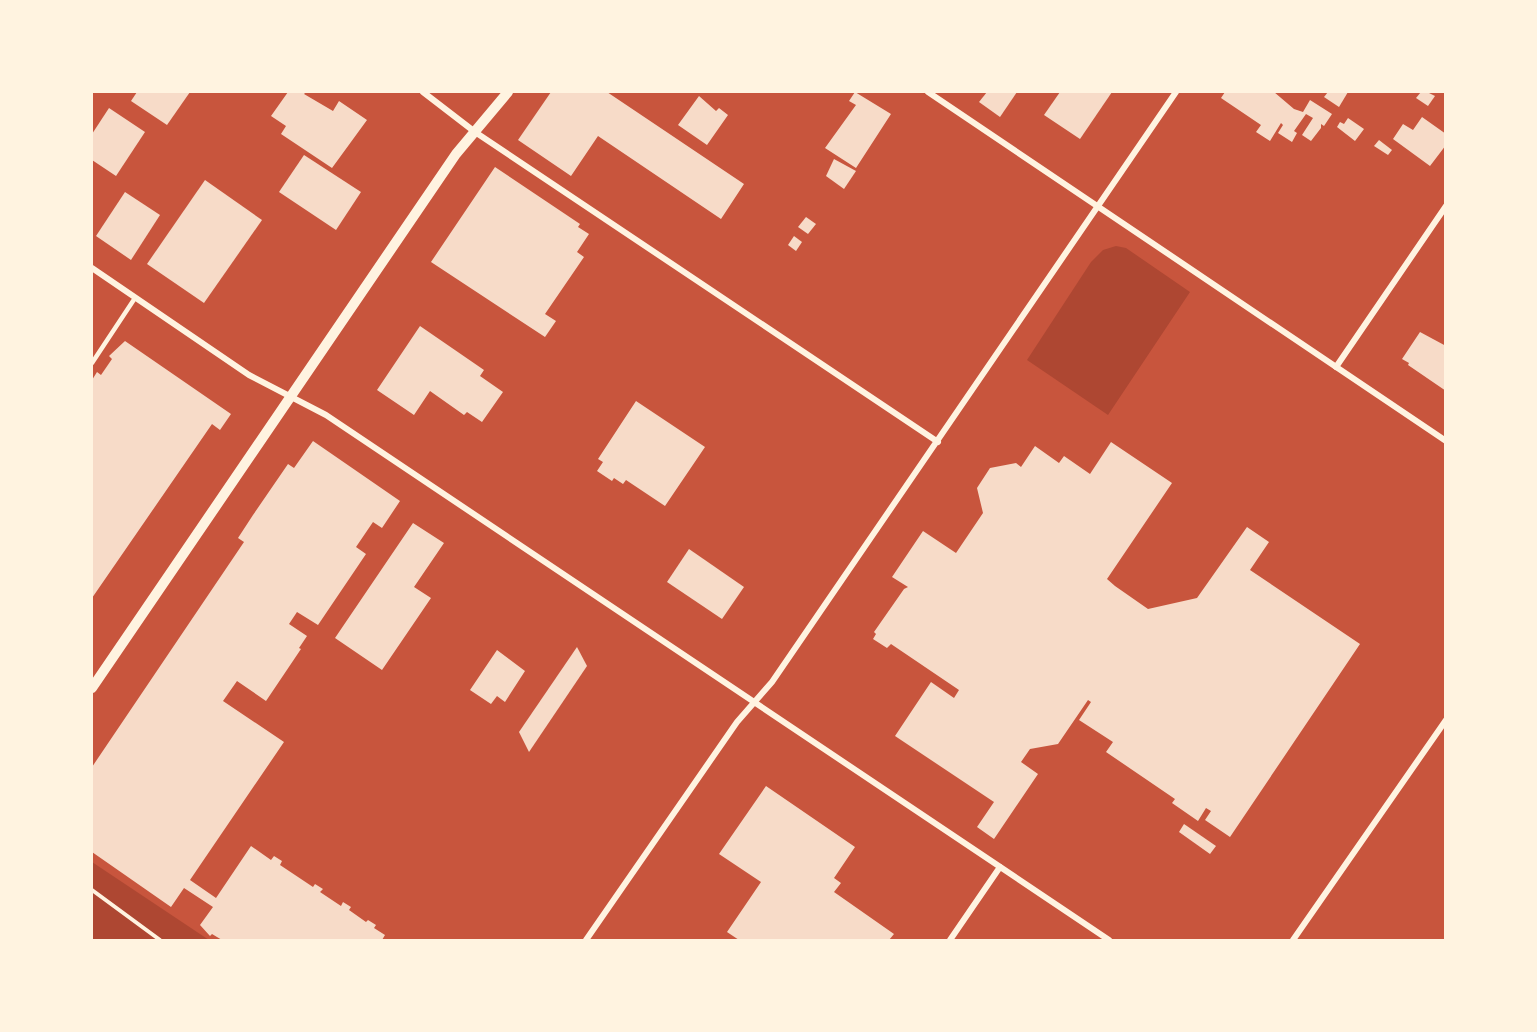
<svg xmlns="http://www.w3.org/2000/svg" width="1537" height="1032" font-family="Rubik,sans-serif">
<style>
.green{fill:#ae4732}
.building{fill:#f7dbc8}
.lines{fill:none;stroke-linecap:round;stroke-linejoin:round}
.path{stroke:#fff3e0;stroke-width:4}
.service{stroke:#fff3e0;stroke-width:4.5}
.minor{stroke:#fff3e0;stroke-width:6}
.tertiary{stroke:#fff3e0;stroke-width:10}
</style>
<rect width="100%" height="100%" fill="#c8553d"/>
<g class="green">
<polygon points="1116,246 1126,248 1190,292 1108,415 1027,360 1091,262 1103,250"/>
<polygon points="92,862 209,940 92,940"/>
</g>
<g class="building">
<polygon points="137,92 190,92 167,125 131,101"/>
<polygon points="288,92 306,92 304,94 333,111 339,101 367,120 332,168 281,134 286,126 271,116"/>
<polygon points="551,92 607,92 744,184 721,219 598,136 571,176 518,140"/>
<polygon points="855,92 891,114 856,168 825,148 856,105 849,101"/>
<polygon points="987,92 1017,92 1000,117 979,102"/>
<polygon points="1060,92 1112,92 1080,139 1044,115"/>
<polygon points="1225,92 1274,92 1294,109 1303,112 1310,100 1332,114 1324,126 1321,124 1321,128 1311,141 1302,135 1313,118 1306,114 1294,131 1297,133 1292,142 1278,133 1283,125 1281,123 1270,141 1256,132 1261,125 1221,98"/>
<polygon points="1328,92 1348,92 1339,107 1324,97"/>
<polygon points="1421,92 1427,92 1435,96 1428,106 1416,98"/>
<polygon points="699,96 716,111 719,108 728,115 707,145 678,125"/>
<polygon points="109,108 145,132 116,176 92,160 92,134"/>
<polygon points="1422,117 1446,134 1446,145 1430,166 1393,139 1403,124 1413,130"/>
<polygon points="1348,118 1364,129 1355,141 1337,127 1340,122 1344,124"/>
<polygon points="1379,140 1392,150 1388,155 1374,146"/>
<polygon points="304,155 361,192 336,230 279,192"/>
<polygon points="834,159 856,171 844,189 826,176"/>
<polygon points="495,167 580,224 578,227 589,234 577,252 584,257 545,314 556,321 545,337 431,262"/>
<polygon points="205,180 262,220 204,303 147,264"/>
<polygon points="125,192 160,215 131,260 96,236"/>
<polygon points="806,217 816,224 808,234 798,227"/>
<polygon points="794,236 802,242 796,251 788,245"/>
<polygon points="420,326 484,370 480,376 503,392 482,422 467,412 464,415 430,391 414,415 377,390"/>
<polygon points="1420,332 1446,346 1446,391 1408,365 1409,363 1402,359"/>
<polygon points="125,341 231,414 220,430 212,424 92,598 92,380 97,372 101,375 112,359 109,356"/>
<polygon points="636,401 705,447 665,506 626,480 623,484 614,478 612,481 597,471 603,462 598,459"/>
<polygon points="313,441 400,501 382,528 373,522 356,547 366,554 318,625 297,612 289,624 307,636 299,648 301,649 266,701 237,681 223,701 284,742 190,880 216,898 251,846 271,860 274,856 282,861 280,865 313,887 315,884 323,889 320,892 341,906 343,902 351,907 349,910 366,922 368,920 376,925 374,928 385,935 382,940 222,940 212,934 210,936 200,925 213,907 184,888 171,907 92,852 92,767 244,542 238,538 253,515 288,464 294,468"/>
<polygon points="1111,442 1172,483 1107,579 1115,586 1148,609 1197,598 1247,527 1269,542 1250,570 1360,644 1230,837 1205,820 1211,811 1206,808 1198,821 1172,803 1175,799 1106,752 1113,742 1079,720 1091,702 1088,700 1058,744 1030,749 1021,762 1038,774 994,839 977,827 994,802 895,736 931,682 954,698 959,690 891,644 887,648 873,639 876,634 874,632 904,589 908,587 892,577 923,531 956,553 983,513 977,488 990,468 1016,463 1021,467 1035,446 1059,463 1064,456 1090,474"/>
<polygon points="413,523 444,543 414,587 431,598 382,670 335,638"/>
<polygon points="689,549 744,587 722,619 667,582"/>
<polygon points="577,647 587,666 529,752 519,732"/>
<polygon points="497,650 525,671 505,702 497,696 491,704 470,690"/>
<polygon points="766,786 855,847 834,878 841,883 834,892 894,934 889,940 739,940 727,932 761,882 719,854"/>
<polygon points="1184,824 1216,846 1210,854 1179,832"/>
</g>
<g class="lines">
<polyline class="path" points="92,890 160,940"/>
<polyline class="service" points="92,363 135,298"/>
<g class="minor">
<polyline points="423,92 475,132 938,442"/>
<polyline points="928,92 1446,441"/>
<polyline points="92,268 249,375 326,415 1109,940"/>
<polyline points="1336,367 1446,206"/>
<polyline points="586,940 737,722 772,682 1176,92"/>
<polyline points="950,940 1000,867"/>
<polyline points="1293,940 1446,720"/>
</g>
<polyline class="tertiary" points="92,688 456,154 508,92"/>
</g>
<rect width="1537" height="1032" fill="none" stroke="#fff3e0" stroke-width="186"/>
</svg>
